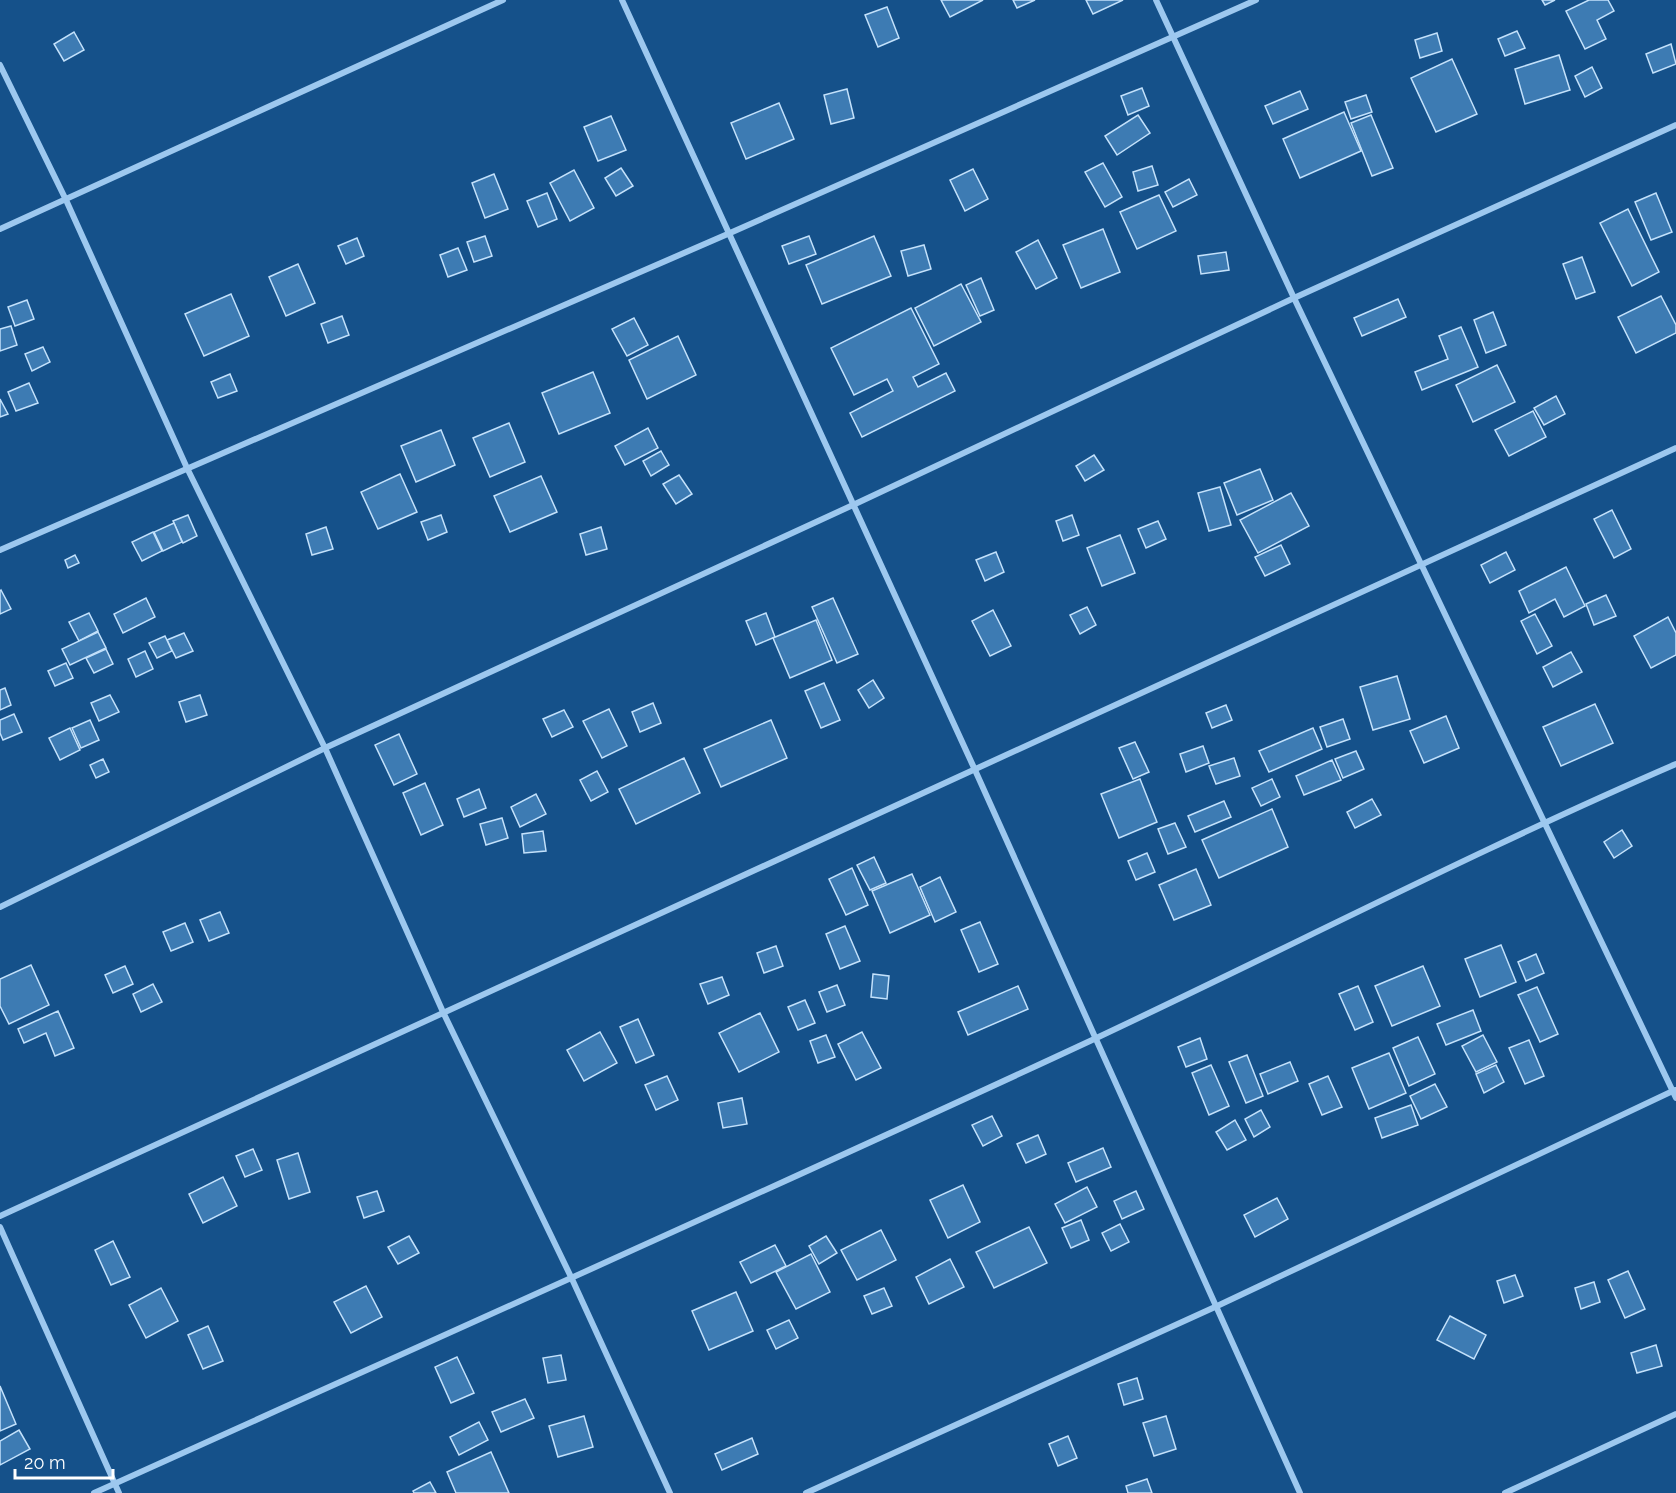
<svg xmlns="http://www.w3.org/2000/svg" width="1676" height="1493" font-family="Raleway,sans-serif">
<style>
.building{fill:#3d7bb3;stroke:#c3e1fb;stroke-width:1.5}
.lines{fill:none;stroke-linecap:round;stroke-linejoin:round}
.street{stroke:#9dc8ef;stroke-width:6}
</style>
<rect width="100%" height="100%" fill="#15518a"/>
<g class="building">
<polygon points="941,0 983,0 950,17"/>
<polygon points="1013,0 1035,0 1017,8"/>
<polygon points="1086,0 1123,0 1093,14"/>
<polygon points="1542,0 1555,0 1545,5"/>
<polygon points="1589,0 1608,0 1614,11 1597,20 1606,39 1585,49 1566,11"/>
<polygon points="887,7 899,38 878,47 865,15"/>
<polygon points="1517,31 1525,48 1505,56 1498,39"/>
<polygon points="74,32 84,50 64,61 54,44"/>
<polygon points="1437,33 1442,51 1420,58 1415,40"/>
<polygon points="1671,44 1676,64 1653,73 1646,54"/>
<polygon points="1559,55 1570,90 1525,104 1515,69"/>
<polygon points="1452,59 1477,114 1436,132 1411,78"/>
<polygon points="1592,67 1602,88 1585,97 1575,76"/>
<polygon points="1142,88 1149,106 1128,115 1121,96"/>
<polygon points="847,89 854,118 831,124 824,95"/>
<polygon points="1300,91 1308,109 1273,124 1265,106"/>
<polygon points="1366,95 1372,112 1351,119 1345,102"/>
<polygon points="779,103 794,139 746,159 731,123"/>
<polygon points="1344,112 1361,151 1300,178 1283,139"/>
<polygon points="1138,115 1150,133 1117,155 1105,136"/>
<polygon points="1371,115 1393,168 1372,176 1351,123"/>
<polygon points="611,116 626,150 598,161 584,127"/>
<polygon points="1103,163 1122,197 1105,207 1085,172"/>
<polygon points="1152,166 1158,185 1138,191 1133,172"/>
<polygon points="621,168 633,186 616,196 605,178"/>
<polygon points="973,169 988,199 965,211 950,180"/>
<polygon points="574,170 594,208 570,221 550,183"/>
<polygon points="494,174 508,209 485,218 472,183"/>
<polygon points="1189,179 1197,195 1173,207 1165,192"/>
<polygon points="547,193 557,219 538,227 527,201"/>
<polygon points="1656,193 1672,232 1651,240 1635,202"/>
<polygon points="1159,195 1176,231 1137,249 1120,212"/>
<polygon points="1628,209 1659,272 1632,286 1600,223"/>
<polygon points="1103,229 1120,272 1081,288 1063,245"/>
<polygon points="485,236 492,256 474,262 467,242"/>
<polygon points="809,236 816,254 789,264 782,246"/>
<polygon points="874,236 891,276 822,304 806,265"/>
<polygon points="357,238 364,256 346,264 338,246"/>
<polygon points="1038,240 1057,278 1036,289 1016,252"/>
<polygon points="924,245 931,269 908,276 901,251"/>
<polygon points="458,248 467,270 448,277 440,255"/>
<polygon points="1226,252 1229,270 1201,274 1198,256"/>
<polygon points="1582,257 1595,292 1576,299 1563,264"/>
<polygon points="298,264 315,303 286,316 269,277"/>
<polygon points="981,278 994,310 980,316 966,285"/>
<polygon points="961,284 981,322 934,346 915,308"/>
<polygon points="231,294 249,336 204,356 185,314"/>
<polygon points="1661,296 1676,325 1676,333 1636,353 1618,317"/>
<polygon points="1398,299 1406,317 1362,336 1354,318"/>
<polygon points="27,300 34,319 15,326 8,307"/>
<polygon points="911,308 939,364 913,377 918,387 946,373 955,391 862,437 850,413 893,391 887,379 854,395 831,348"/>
<polygon points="1493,312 1506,345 1486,353 1474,320"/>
<polygon points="342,316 349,335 328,343 321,324"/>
<polygon points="634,318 648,345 627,356 612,329"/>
<polygon points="11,326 17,345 0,351 0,329"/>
<polygon points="1461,327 1478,367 1422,390 1415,372 1448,359 1439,336"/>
<polygon points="678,336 696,375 647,399 629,360"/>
<polygon points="43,347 50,362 32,371 25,354"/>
<polygon points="1497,365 1515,402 1473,422 1456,385"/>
<polygon points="593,372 610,413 559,434 542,393"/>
<polygon points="230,374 237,391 218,398 211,382"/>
<polygon points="29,383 38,403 16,411 8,392"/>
<polygon points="1556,396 1565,414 1544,425 1534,408"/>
<polygon points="0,399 8,414 0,417"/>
<polygon points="1533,411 1546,437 1509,456 1495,430"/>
<polygon points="509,423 525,462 490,477 473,438"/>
<polygon points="648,428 658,448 625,465 615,446"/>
<polygon points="441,430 455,465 416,482 401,446"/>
<polygon points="661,451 669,465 651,476 643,461"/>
<polygon points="1094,455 1104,470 1085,481 1076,466"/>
<polygon points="1260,469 1273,500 1237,515 1224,483"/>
<polygon points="400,474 417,512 378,529 361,492"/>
<polygon points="679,475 692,494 676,504 663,484"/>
<polygon points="541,476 557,512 510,532 494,496"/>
<polygon points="1220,487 1231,525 1209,531 1198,493"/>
<polygon points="1291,493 1309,526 1258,553 1240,520"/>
<polygon points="1612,510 1631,549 1614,558 1594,519"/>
<polygon points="188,515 197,536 183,543 173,521"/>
<polygon points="441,515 447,532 428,540 421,522"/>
<polygon points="1072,515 1079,535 1063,541 1056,521"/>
<polygon points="1158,521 1166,539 1146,548 1138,529"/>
<polygon points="174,523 182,542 163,551 154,532"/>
<polygon points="326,527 333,549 312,555 306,534"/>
<polygon points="601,527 607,549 586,555 580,534"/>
<polygon points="153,532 162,551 142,561 132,542"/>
<polygon points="1120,535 1135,573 1102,586 1087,548"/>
<polygon points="1281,545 1290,564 1265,576 1255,557"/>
<polygon points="996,552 1004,572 985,581 976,560"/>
<polygon points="1506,552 1515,570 1490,583 1481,565"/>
<polygon points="75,555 79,563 68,568 65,560"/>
<polygon points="1566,567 1585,606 1564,617 1555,599 1529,613 1519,591"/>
<polygon points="1,590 11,609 0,614 0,591"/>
<polygon points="1606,595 1616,616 1594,625 1586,604"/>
<polygon points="146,598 155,617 123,633 114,614"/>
<polygon points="833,598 858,654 837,663 812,607"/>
<polygon points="1087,607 1096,625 1080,634 1070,615"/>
<polygon points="993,610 1011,646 990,656 972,621"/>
<polygon points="89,613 98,631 79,641 69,622"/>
<polygon points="766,613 775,637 756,645 746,621"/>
<polygon points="1535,614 1552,646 1537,654 1521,621"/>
<polygon points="1668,617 1676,633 1676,655 1651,668 1634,636"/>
<polygon points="816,620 832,660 790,678 773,638"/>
<polygon points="98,632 106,648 70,665 62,649"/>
<polygon points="184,633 193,651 176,658 167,640"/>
<polygon points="165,636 172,651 157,658 149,643"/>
<polygon points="106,649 113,664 94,673 86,658"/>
<polygon points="145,651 153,669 136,677 128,659"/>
<polygon points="1571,652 1582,672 1553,687 1543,667"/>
<polygon points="66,663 73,678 55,686 48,671"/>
<polygon points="1397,676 1410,719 1373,730 1360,687"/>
<polygon points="873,680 884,698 869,708 858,690"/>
<polygon points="824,683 840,720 821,728 805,691"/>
<polygon points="5,688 11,705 0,710 0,690"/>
<polygon points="110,695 119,712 99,721 91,703"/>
<polygon points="200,695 207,715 186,722 179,702"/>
<polygon points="653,703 661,723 640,732 632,712"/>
<polygon points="1595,704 1613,743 1561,766 1543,727"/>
<polygon points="1226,705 1232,720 1212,728 1206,713"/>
<polygon points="609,709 627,746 602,758 583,721"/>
<polygon points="564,710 573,727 552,737 543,719"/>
<polygon points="14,714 22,732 3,740 0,733 0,720"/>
<polygon points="1446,716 1459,748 1424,763 1410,731"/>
<polygon points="1343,719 1350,739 1327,747 1320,727"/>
<polygon points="90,720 99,740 81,748 72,728"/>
<polygon points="771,720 787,758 721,787 704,749"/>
<polygon points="70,728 80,750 60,760 49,738"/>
<polygon points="1313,728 1322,749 1269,772 1259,751"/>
<polygon points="399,734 417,774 394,785 375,745"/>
<polygon points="1135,742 1149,772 1133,779 1119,748"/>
<polygon points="1203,746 1209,763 1186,772 1180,754"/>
<polygon points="1356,751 1364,769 1343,778 1335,759"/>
<polygon points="684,758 700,793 636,824 619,789"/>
<polygon points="1234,758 1240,776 1216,784 1209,766"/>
<polygon points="103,759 109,772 96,778 90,765"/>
<polygon points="1332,760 1341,780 1304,795 1296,776"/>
<polygon points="597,771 608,792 591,801 580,780"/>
<polygon points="1140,779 1157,822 1119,838 1101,794"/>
<polygon points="1272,779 1280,797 1261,806 1252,788"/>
<polygon points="425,783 443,825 421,835 403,793"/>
<polygon points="479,789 486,808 464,817 457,799"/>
<polygon points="536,794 546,814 520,827 511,807"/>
<polygon points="1372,799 1381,815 1355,828 1347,812"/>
<polygon points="1224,801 1231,817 1195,832 1188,816"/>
<polygon points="1272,809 1288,847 1219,878 1202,840"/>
<polygon points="502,818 508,838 486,845 480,824"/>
<polygon points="1175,823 1186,847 1168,854 1158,829"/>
<polygon points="1622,830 1632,846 1614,858 1604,842"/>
<polygon points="543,831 546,851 524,853 522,834"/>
<polygon points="1147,853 1155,872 1136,880 1128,861"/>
<polygon points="874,857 886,883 870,890 857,865"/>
<polygon points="852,868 868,905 846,915 829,879"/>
<polygon points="1196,869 1211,905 1174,920 1159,885"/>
<polygon points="912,874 930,915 890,933 872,891"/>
<polygon points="940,877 956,912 935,922 920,887"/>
<polygon points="220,912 229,933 209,941 200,920"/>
<polygon points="980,922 998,964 979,972 961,930"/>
<polygon points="185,923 193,942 171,951 163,932"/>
<polygon points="845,926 860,961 840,969 826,934"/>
<polygon points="1501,945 1516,982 1480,997 1465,959"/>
<polygon points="776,946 783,966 764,973 757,953"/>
<polygon points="1536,954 1544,973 1526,981 1518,962"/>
<polygon points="31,965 49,1005 9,1024 0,1006 0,979"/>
<polygon points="125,966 133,984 113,993 105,975"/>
<polygon points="1423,966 1440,1006 1392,1026 1375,986"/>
<polygon points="873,974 889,976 887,999 871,997"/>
<polygon points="722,977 729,995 708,1004 700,984"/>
<polygon points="153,984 162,1002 141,1012 133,994"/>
<polygon points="837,985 845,1005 827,1012 819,992"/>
<polygon points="1018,986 1028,1009 968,1035 958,1012"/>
<polygon points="1358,986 1373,1022 1355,1030 1339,994"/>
<polygon points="1537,987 1558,1034 1540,1042 1518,995"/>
<polygon points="805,1000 815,1023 798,1030 788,1007"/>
<polygon points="1473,1010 1481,1031 1446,1045 1437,1024"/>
<polygon points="58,1011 74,1048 55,1056 46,1033 24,1043 18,1029"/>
<polygon points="760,1013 779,1052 739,1072 719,1033"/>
<polygon points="638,1019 654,1055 636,1063 620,1027"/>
<polygon points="600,1032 617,1063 584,1081 567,1050"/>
<polygon points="862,1032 881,1068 856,1080 838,1044"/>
<polygon points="826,1035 835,1057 818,1063 810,1041"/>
<polygon points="1483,1035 1497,1062 1476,1072 1462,1046"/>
<polygon points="1418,1037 1435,1074 1409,1086 1393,1048"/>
<polygon points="1200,1038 1207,1059 1186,1067 1178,1047"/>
<polygon points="1529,1040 1544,1076 1525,1084 1509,1048"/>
<polygon points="1389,1053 1406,1093 1369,1109 1352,1068"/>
<polygon points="1247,1055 1263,1096 1246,1103 1229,1062"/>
<polygon points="1290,1062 1298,1081 1268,1094 1260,1074"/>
<polygon points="1211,1065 1229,1106 1209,1115 1192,1073"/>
<polygon points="1496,1065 1504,1082 1484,1093 1476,1074"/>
<polygon points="667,1076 678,1100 656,1110 645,1085"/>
<polygon points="1328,1076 1342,1107 1322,1115 1309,1084"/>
<polygon points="1435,1084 1447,1107 1421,1119 1410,1096"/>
<polygon points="742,1098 747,1124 723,1128 718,1103"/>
<polygon points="1411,1105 1418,1125 1382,1138 1375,1118"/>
<polygon points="1261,1110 1270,1127 1254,1137 1245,1119"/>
<polygon points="992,1116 1002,1136 983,1146 972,1125"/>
<polygon points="1235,1120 1246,1140 1227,1150 1216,1132"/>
<polygon points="1038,1135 1046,1154 1026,1163 1017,1144"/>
<polygon points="1103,1148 1111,1167 1076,1182 1068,1163"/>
<polygon points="253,1149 262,1170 245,1177 236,1156"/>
<polygon points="298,1153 310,1192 289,1199 277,1160"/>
<polygon points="223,1177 237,1206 203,1223 189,1194"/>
<polygon points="963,1185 980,1222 948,1238 930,1200"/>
<polygon points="1087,1187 1097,1207 1065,1223 1055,1204"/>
<polygon points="377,1191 384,1211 364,1218 357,1197"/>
<polygon points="1136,1191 1144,1209 1122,1219 1114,1201"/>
<polygon points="1277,1198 1288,1219 1255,1237 1244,1215"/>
<polygon points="1081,1220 1089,1240 1071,1248 1062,1228"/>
<polygon points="1120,1224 1129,1242 1111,1251 1102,1233"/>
<polygon points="1029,1227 1047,1263 994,1288 976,1252"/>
<polygon points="881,1230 896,1260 857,1280 841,1250"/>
<polygon points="409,1236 419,1253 398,1264 388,1247"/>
<polygon points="826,1236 837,1253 819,1264 809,1246"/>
<polygon points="113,1241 130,1277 111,1285 95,1250"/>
<polygon points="775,1245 786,1266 751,1283 740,1262"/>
<polygon points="811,1254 830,1292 796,1309 776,1272"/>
<polygon points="950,1259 964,1287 929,1304 916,1277"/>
<polygon points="1628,1271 1645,1309 1625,1318 1608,1280"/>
<polygon points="1515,1275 1523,1296 1504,1303 1497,1281"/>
<polygon points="1594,1282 1600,1302 1581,1309 1575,1288"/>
<polygon points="366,1286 382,1317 351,1333 334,1302"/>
<polygon points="161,1288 178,1321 146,1338 129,1305"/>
<polygon points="884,1288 892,1306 872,1314 864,1296"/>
<polygon points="736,1292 753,1331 709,1350 692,1311"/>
<polygon points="1450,1316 1486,1335 1474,1359 1437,1340"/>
<polygon points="789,1320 798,1338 776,1349 767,1330"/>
<polygon points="208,1326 223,1361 203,1369 188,1335"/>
<polygon points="1656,1345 1662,1366 1637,1373 1631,1353"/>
<polygon points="561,1355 566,1380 548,1383 543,1358"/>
<polygon points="457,1357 474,1393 451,1403 435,1367"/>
<polygon points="1137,1378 1143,1399 1124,1405 1118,1384"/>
<polygon points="0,1386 16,1424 0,1431"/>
<polygon points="525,1399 534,1418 501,1432 492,1412"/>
<polygon points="584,1416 593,1447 558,1457 549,1426"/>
<polygon points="1166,1416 1176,1449 1154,1456 1143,1423"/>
<polygon points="479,1422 488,1440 459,1455 450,1437"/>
<polygon points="19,1430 30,1449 0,1465 0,1441"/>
<polygon points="1068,1436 1077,1458 1058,1466 1049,1444"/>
<polygon points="752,1438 758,1454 722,1470 715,1454"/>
<polygon points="491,1452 509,1493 456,1493 447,1472"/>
<polygon points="1147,1479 1152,1493 1128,1493 1126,1486"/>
<polygon points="430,1482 436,1493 414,1493 413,1491"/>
</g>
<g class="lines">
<g class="street">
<polyline points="622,0 975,770 1300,1493"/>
<polyline points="1156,0 1294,298 1676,1098"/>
<polyline points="0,65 66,200 187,468 325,748 443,1012 572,1279 670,1493"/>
<polyline points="0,229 503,0"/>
<polyline points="0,550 730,233 1256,0"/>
<polyline points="0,907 325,748 853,505 1294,298 1676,125"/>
<polyline points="0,1216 1676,448"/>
<polyline points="0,1227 119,1493"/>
<path d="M 94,1493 C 426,1343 759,1195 1090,1041 C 1286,949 1477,850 1676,764"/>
<polyline points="806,1493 1215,1307 1675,1090"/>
<polyline points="1505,1493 1676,1414"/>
</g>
</g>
<path d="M15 1469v9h98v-9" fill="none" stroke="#ffffff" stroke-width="3"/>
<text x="24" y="1469" font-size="18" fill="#ffffff" stroke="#15518a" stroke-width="4.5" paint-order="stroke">20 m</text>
</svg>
